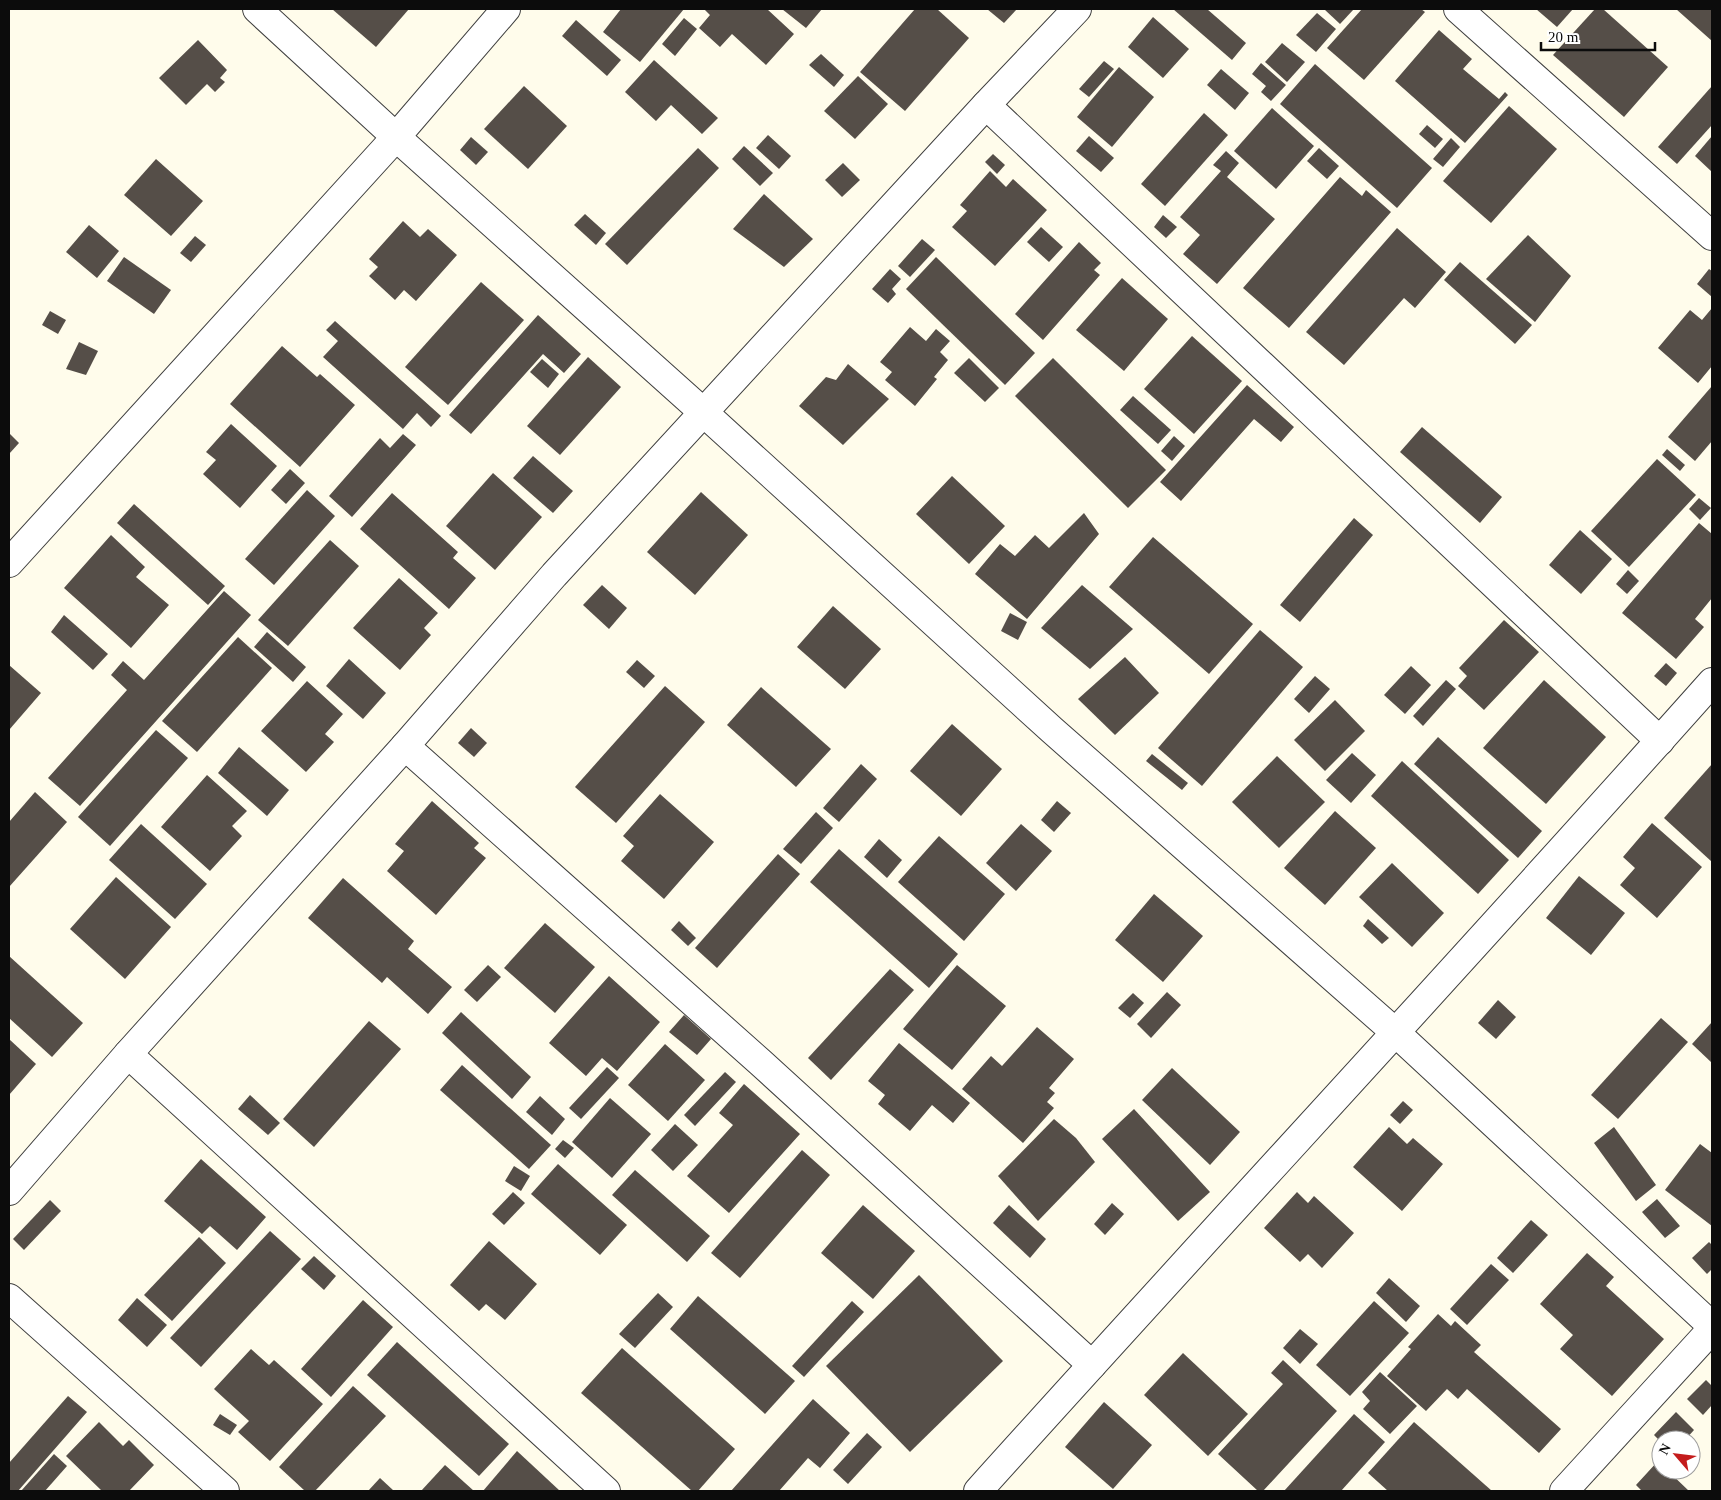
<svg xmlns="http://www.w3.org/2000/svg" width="1721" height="1500" font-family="Georgia,serif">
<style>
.building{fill:#554e48}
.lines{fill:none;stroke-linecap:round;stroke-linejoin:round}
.minor-casing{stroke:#3f3f3f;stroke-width:30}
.minor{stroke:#fff;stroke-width:28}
</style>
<rect width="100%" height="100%" fill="#fffceb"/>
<g class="building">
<polygon points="332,9 409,9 376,47"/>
<polygon points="621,9 684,9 640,62 603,32"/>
<polygon points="704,9 767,9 794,34 766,65 732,34 720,47 699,28 710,15"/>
<polygon points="782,9 822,9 806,28"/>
<polygon points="915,9 937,9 969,38 905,111 860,72"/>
<polygon points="987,9 1017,9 1004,23"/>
<polygon points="1173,9 1207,9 1246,43 1232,60"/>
<polygon points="1324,9 1354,9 1340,24"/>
<polygon points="1362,9 1421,9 1425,12 1364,80 1327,48"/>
<polygon points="1536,9 1573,9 1557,27"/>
<polygon points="1595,9 1603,9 1668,67 1624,117 1553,55"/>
<polygon points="1676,9 1712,9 1712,41"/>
<polygon points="1317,13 1336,29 1316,52 1296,35"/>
<polygon points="1153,17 1189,49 1163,78 1128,47"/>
<polygon points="684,18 697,29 675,56 662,44"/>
<polygon points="576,20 621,60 607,76 562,36"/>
<polygon points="1439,30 1472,59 1463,69 1499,99 1505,92 1508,95 1465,143 1395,81"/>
<polygon points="198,40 227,70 220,78 225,82 215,92 207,84 186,105 159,78"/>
<polygon points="1282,43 1305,62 1287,82 1265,62"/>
<polygon points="821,54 844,75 834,87 809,65"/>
<polygon points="654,60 718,118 702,134 671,105 656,121 625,92"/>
<polygon points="1104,61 1114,69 1089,97 1079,89"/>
<polygon points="1261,63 1286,85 1271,101 1261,92 1266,86 1252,74"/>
<polygon points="1315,64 1432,168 1397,208 1280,104"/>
<polygon points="1119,67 1154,97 1112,147 1077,117"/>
<polygon points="1221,69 1249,93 1235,110 1207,85"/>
<polygon points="858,76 888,104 855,139 824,111"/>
<polygon points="524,86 567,126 528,169 484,129"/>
<polygon points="1712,86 1712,125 1677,164 1658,147"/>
<polygon points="1509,106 1557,149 1491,223 1443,181"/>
<polygon points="1272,108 1314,146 1276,189 1234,151"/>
<polygon points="1204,113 1228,135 1165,206 1141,184"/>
<polygon points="1427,125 1443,139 1435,148 1419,134"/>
<polygon points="768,135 791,156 779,169 756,148"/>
<polygon points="1089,136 1114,158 1101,172 1076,151"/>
<polygon points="1712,136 1712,172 1695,156"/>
<polygon points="471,137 488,152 476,165 460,150"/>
<polygon points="1451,138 1460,147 1443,167 1433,159"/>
<polygon points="744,146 773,173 760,186 732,159"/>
<polygon points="698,148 719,168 627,265 605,244"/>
<polygon points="1319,148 1339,166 1327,179 1307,161"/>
<polygon points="1226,151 1239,163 1227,177 1275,219 1217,284 1183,254 1200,235 1180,217 1221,171 1213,165"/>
<polygon points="993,154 1005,165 997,174 985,162"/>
<polygon points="156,159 203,201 171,236 124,195"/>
<polygon points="843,163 860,180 842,197 825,180"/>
<polygon points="990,171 1006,187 1013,179 1047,210 995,266 952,227 967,211 960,205"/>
<polygon points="1340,177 1362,196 1366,190 1391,212 1289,328 1243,288"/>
<polygon points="764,194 813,239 784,267 733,229"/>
<polygon points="585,214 606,233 596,245 574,225"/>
<polygon points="1163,215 1177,227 1166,238 1154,227"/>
<polygon points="403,221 420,237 428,229 457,255 416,301 404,290 395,300 369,276 378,267 369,259"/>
<polygon points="89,225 119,251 97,278 66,252"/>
<polygon points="1041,227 1063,247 1049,262 1027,242"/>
<polygon points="1397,228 1446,272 1415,308 1404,298 1344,365 1306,332"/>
<polygon points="1528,235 1571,276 1535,322 1486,279"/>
<polygon points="195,236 206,245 191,262 180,253"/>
<polygon points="922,239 935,250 910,277 898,266"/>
<polygon points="1079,242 1101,263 1094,270 1100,275 1043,340 1015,314"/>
<polygon points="124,257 171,290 154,314 107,281"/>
<polygon points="936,257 1035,353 1005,385 906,289"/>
<polygon points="1460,262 1532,325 1515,344 1444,280"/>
<polygon points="890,269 901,279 892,289 896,294 888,303 872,289"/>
<polygon points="1709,269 1712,271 1712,297 1697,284"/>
<polygon points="1122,278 1168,319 1124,371 1076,330"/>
<polygon points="481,282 524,320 448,405 405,367"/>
<polygon points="1712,308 1712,366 1698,383 1658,348 1690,310 1702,320"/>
<polygon points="50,311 66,320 58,334 42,325"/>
<polygon points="538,315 581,354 564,373 543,354 471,434 449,415"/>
<polygon points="335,321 441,416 431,427 417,413 403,429 323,357 338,341 326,330"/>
<polygon points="910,327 926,341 936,329 950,341 940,352 948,360 934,377 937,379 915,406 885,380 892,372 880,362"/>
<polygon points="1192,336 1242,381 1194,434 1144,389"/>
<polygon points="79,342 98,351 86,375 66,369"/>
<polygon points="282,346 317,377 320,374 355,405 300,467 230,404"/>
<polygon points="588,357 621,387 560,455 527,426"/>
<polygon points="969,358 999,388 985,402 954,373"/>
<polygon points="1053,358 1166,470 1128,508 1015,396"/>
<polygon points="542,359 559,374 548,388 530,372"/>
<polygon points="848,364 889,399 843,445 799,406 826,377 836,380"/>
<polygon points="1247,385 1294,427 1281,442 1254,419 1181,501 1160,482"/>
<polygon points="1712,386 1712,441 1695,461 1668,437"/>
<polygon points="1133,396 1171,430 1158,444 1120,410"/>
<polygon points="231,424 277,466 240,508 203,474 216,460 206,452"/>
<polygon points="1422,427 1502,497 1480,523 1400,452"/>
<polygon points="9,433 19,443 9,454"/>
<polygon points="403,434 416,445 352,517 329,496 380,438 390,448"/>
<polygon points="1174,436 1185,446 1172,461 1161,451"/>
<polygon points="1667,449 1685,465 1680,471 1662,455"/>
<polygon points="533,456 573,491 553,513 513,478"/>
<polygon points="1657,459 1696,495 1629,567 1591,531"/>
<polygon points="290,469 305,483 286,504 271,490"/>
<polygon points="493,473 542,517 495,570 446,526"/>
<polygon points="952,476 1005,526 969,564 916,514"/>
<polygon points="307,490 335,516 274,585 245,559"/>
<polygon points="701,492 748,535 695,595 647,552"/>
<polygon points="392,493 458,552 453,558 476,578 449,609 360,529"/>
<polygon points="1699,498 1711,508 1700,520 1689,509"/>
<polygon points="134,504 225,586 208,605 117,523"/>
<polygon points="1084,513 1099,534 1027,619 975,574 1000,544 1015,556 1035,535 1049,548"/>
<polygon points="1354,518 1373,535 1300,622 1280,605"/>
<polygon points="1699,523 1712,534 1712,598 1695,619 1704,627 1676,659 1622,613"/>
<polygon points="1580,530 1612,559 1581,594 1549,565"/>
<polygon points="111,535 145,567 136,577 169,605 131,648 64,588"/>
<polygon points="1153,537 1253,624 1209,674 1109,587"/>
<polygon points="330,540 359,566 288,646 258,620"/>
<polygon points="1628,570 1639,581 1627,594 1616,584"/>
<polygon points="399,578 438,613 424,628 431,635 400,670 353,628"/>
<polygon points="602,585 627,608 609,629 583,605"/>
<polygon points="1082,585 1133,629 1090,669 1041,628"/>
<polygon points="224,591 251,615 80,806 48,778 127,690 111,675 123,661 144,680"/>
<polygon points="833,606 881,649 845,689 797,647"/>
<polygon points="1010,613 1027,622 1018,640 1001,631"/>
<polygon points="64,615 108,654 93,670 51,632"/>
<polygon points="1504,620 1539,652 1484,710 1458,686 1467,676 1459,668"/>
<polygon points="1260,630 1303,667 1202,786 1158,748"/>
<polygon points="267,632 306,667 293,682 254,647"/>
<polygon points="238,637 272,668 197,752 162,721"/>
<polygon points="1125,657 1159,693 1115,735 1078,699"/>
<polygon points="349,659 386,693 363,719 326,686"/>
<polygon points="637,660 655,676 644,688 626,672"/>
<polygon points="1666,663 1677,673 1666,686 1654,676"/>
<polygon points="9,665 41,693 9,730"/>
<polygon points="1411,666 1431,685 1405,714 1384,695"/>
<polygon points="1315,676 1330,689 1309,713 1294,699"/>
<polygon points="1446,680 1456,689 1423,726 1413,716"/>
<polygon points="1544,680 1606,737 1546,804 1483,748"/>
<polygon points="307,681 343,714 325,734 334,742 306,772 261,731"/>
<polygon points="665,686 705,722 616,823 575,787"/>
<polygon points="761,687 831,749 796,787 727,725"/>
<polygon points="1335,700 1365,731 1325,771 1294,740"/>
<polygon points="952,724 1002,769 961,816 910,771"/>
<polygon points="471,728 487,743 474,757 458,743"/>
<polygon points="156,730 188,758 110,846 78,817"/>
<polygon points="1438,737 1542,831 1518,858 1414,764"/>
<polygon points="239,747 289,790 267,816 218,773"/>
<polygon points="1352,753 1376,775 1351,803 1326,780"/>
<polygon points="1152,754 1188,783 1182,790 1146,761"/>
<polygon points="1277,756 1325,802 1279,848 1232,802"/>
<polygon points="1402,761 1509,860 1478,894 1371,796"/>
<polygon points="861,764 877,779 839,822 823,808"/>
<polygon points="1712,764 1712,862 1664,818"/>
<polygon points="207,775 247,811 232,826 242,836 210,871 161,827"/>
<polygon points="35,792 67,822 9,887 9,822"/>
<polygon points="660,794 714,842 664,899 621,861 634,846 623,836"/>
<polygon points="432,801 479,843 474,848 486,858 436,915 387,871 404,851 395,844"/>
<polygon points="1057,801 1071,813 1054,832 1041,820"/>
<polygon points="1335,811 1376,848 1325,905 1284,868"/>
<polygon points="816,812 833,828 801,864 783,849"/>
<polygon points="1652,823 1702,867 1657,918 1620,885 1635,868 1623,857"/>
<polygon points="141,824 207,884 175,919 109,860"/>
<polygon points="1021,824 1052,851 1016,891 986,863"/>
<polygon points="939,836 1005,894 964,941 898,882"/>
<polygon points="879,839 902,860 887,878 864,857"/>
<polygon points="839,849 958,954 929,988 810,882"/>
<polygon points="778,854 800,874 717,968 695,948"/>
<polygon points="1392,863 1444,913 1412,947 1359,897"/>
<polygon points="1579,876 1625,913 1591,955 1546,918"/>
<polygon points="116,877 171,927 125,979 70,929"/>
<polygon points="343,878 414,941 408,949 452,987 428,1014 387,977 382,983 308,918"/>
<polygon points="1154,894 1203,936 1163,982 1115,940"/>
<polygon points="1368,919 1389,938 1382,944 1363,926"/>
<polygon points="679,921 696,938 688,946 671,930"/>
<polygon points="545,923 595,967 555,1013 504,968"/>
<polygon points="9,956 83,1023 52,1057 9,1018"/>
<polygon points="488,965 501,977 477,1002 464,990"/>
<polygon points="957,965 1006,1006 952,1070 903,1029"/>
<polygon points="890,969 914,990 831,1080 808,1058"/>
<polygon points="609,976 660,1022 617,1071 602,1058 586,1076 549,1043"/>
<polygon points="1167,992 1181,1005 1151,1038 1137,1024"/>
<polygon points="1133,993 1144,1003 1130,1018 1118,1008"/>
<polygon points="1498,1000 1516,1017 1496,1039 1478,1023"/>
<polygon points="461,1012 531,1077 512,1099 442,1033"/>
<polygon points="684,1015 711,1039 697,1055 669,1032"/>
<polygon points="1661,1018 1688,1042 1618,1119 1591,1095"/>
<polygon points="369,1021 401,1049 314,1147 283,1119"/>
<polygon points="1712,1022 1712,1063 1692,1044"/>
<polygon points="1037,1027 1074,1059 1049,1088 1055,1093 1047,1102 1054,1108 1023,1143 962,1089 991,1056 1002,1066"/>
<polygon points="9,1039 36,1064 9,1095"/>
<polygon points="899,1043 970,1103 953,1123 932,1105 910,1131 878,1104 885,1095 868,1081"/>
<polygon points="665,1044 705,1080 668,1121 628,1085"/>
<polygon points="462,1065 551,1145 529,1169 440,1090"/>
<polygon points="607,1067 619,1078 581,1119 569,1108"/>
<polygon points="1172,1068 1240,1132 1210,1165 1142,1100"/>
<polygon points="725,1072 736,1082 695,1126 684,1115"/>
<polygon points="744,1084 800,1134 729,1213 687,1176 733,1125 719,1113"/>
<polygon points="250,1095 280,1123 268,1135 238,1109"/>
<polygon points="540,1096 565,1119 552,1135 526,1112"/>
<polygon points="610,1098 651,1134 612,1178 572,1142"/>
<polygon points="1403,1101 1413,1110 1400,1124 1390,1115"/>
<polygon points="1134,1109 1210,1192 1178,1221 1102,1139"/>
<polygon points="1054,1119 1076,1138 1095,1162 1038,1221 998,1176"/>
<polygon points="675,1124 698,1145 673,1171 651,1150"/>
<polygon points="1389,1127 1407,1144 1413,1138 1443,1164 1402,1211 1353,1167"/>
<polygon points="1614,1127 1656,1185 1636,1201 1594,1143"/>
<polygon points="563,1140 574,1148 565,1158 555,1149"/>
<polygon points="1700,1144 1712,1153 1712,1226 1665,1190"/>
<polygon points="802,1150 830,1175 740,1278 711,1253"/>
<polygon points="201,1159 266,1217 237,1250 210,1226 202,1234 164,1201"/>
<polygon points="558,1164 627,1225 600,1255 531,1194"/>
<polygon points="514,1166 530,1176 521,1191 505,1181"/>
<polygon points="635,1170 710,1236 687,1262 612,1195"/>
<polygon points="513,1192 525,1203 504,1225 492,1214"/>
<polygon points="1297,1192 1308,1203 1314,1196 1354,1233 1322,1268 1308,1254 1300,1262 1264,1228"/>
<polygon points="1657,1199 1680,1226 1665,1238 1642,1212"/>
<polygon points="50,1200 61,1211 24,1250 13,1239"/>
<polygon points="1112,1203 1124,1214 1105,1235 1094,1224"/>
<polygon points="863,1205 915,1251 873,1299 821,1253"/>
<polygon points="1009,1205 1046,1239 1030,1258 993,1223"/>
<polygon points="1531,1220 1548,1235 1513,1273 1497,1258"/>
<polygon points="270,1231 301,1259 201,1367 170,1338"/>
<polygon points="199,1237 226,1263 172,1321 144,1295"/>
<polygon points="489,1241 537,1284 505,1320 486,1304 479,1311 450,1285"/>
<polygon points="1709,1242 1712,1245 1712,1269 1707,1274 1692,1258"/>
<polygon points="1587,1253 1614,1277 1606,1286 1664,1339 1612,1396 1560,1349 1573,1335 1540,1304"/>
<polygon points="314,1256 336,1276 324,1290 301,1269"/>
<polygon points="1491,1264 1509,1280 1467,1325 1450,1309"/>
<polygon points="919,1275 1003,1361 910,1452 826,1366"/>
<polygon points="1389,1278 1420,1306 1406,1322 1376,1293"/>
<polygon points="658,1293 673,1307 635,1348 619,1334"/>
<polygon points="698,1296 795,1381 765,1414 670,1329"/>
<polygon points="137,1298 167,1325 147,1347 118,1320"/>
<polygon points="363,1300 393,1327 331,1397 301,1369"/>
<polygon points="852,1301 864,1312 804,1377 792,1366"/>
<polygon points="1374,1301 1409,1333 1350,1396 1316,1365"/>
<polygon points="1438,1314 1451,1326 1455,1321 1481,1345 1474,1352 1561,1429 1539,1453 1467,1389 1458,1399 1447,1389 1426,1411 1387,1376 1411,1349 1408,1347"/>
<polygon points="1300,1329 1318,1344 1300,1364 1283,1348"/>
<polygon points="397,1342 509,1444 479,1476 367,1375"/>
<polygon points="622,1348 735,1449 698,1491 692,1491 581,1393"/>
<polygon points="251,1349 269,1365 274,1360 323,1404 270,1461 238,1432 249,1421 214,1389"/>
<polygon points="1183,1353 1248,1414 1208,1456 1144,1395"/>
<polygon points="1283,1360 1337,1411 1263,1491 1258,1491 1218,1454 1283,1384 1271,1373"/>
<polygon points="1380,1372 1417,1406 1390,1434 1363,1409 1370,1401 1362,1392"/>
<polygon points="1706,1380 1712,1386 1712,1405 1703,1415 1687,1399"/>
<polygon points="353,1386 386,1416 315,1491 305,1491 279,1467"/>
<polygon points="68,1396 87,1412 18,1491 9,1491 9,1463"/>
<polygon points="813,1399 850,1433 820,1468 808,1458 779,1491 731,1491"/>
<polygon points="1104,1402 1152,1445 1113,1489 1065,1447"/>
<polygon points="1676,1412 1694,1430 1685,1440 1661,1440 1661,1442 1654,1435"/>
<polygon points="220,1414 237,1425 230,1435 213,1425"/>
<polygon points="1354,1414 1385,1442 1341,1491 1284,1491"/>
<polygon points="99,1422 123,1446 129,1440 154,1465 129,1491 102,1491 66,1456"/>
<polygon points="1414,1422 1492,1491 1388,1491 1368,1473"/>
<polygon points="867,1433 882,1447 848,1484 833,1470"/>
<polygon points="517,1451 560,1491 483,1491"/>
<polygon points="54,1454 67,1466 45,1491 21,1491"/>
<polygon points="1658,1461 1661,1464 1661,1470 1667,1470 1689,1491 1642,1491 1636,1485"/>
<polygon points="445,1465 474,1491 421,1491"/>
<polygon points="380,1478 394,1491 368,1491"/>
</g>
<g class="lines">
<defs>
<g id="minor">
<polyline points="257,9 396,137 703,412 1052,730 1395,1032 1712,1326"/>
<polyline points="1458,9 1712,236"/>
<polyline points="986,105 1660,741"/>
<polyline points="9,563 396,137 506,9"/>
<polyline points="405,746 760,1062 1092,1365"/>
<polyline points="128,1054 606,1491"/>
<polyline points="9,1191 128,1054 405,746 554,575 986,105 1077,9"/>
<polyline points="9,1298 225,1491"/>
<path d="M 978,1491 C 1222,1220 1470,954 1712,682"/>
<polyline points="1564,1491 1712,1329"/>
</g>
</defs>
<use href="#minor" class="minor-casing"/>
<use href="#minor" class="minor"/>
</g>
<rect width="1721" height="1500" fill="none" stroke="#0c0c0c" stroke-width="20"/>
<g transform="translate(1676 1455) rotate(298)"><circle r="24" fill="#ffffff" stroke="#9e9e9e"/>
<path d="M0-4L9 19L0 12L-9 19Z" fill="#c41c1c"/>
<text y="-8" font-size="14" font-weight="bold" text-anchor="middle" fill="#0c0c0c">N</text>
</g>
<path d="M1541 42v8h114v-8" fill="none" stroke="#0c0c0c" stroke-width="2.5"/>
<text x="1548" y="42" font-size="15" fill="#0c0c0c" stroke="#ffffff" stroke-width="4" paint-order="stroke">20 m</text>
</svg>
